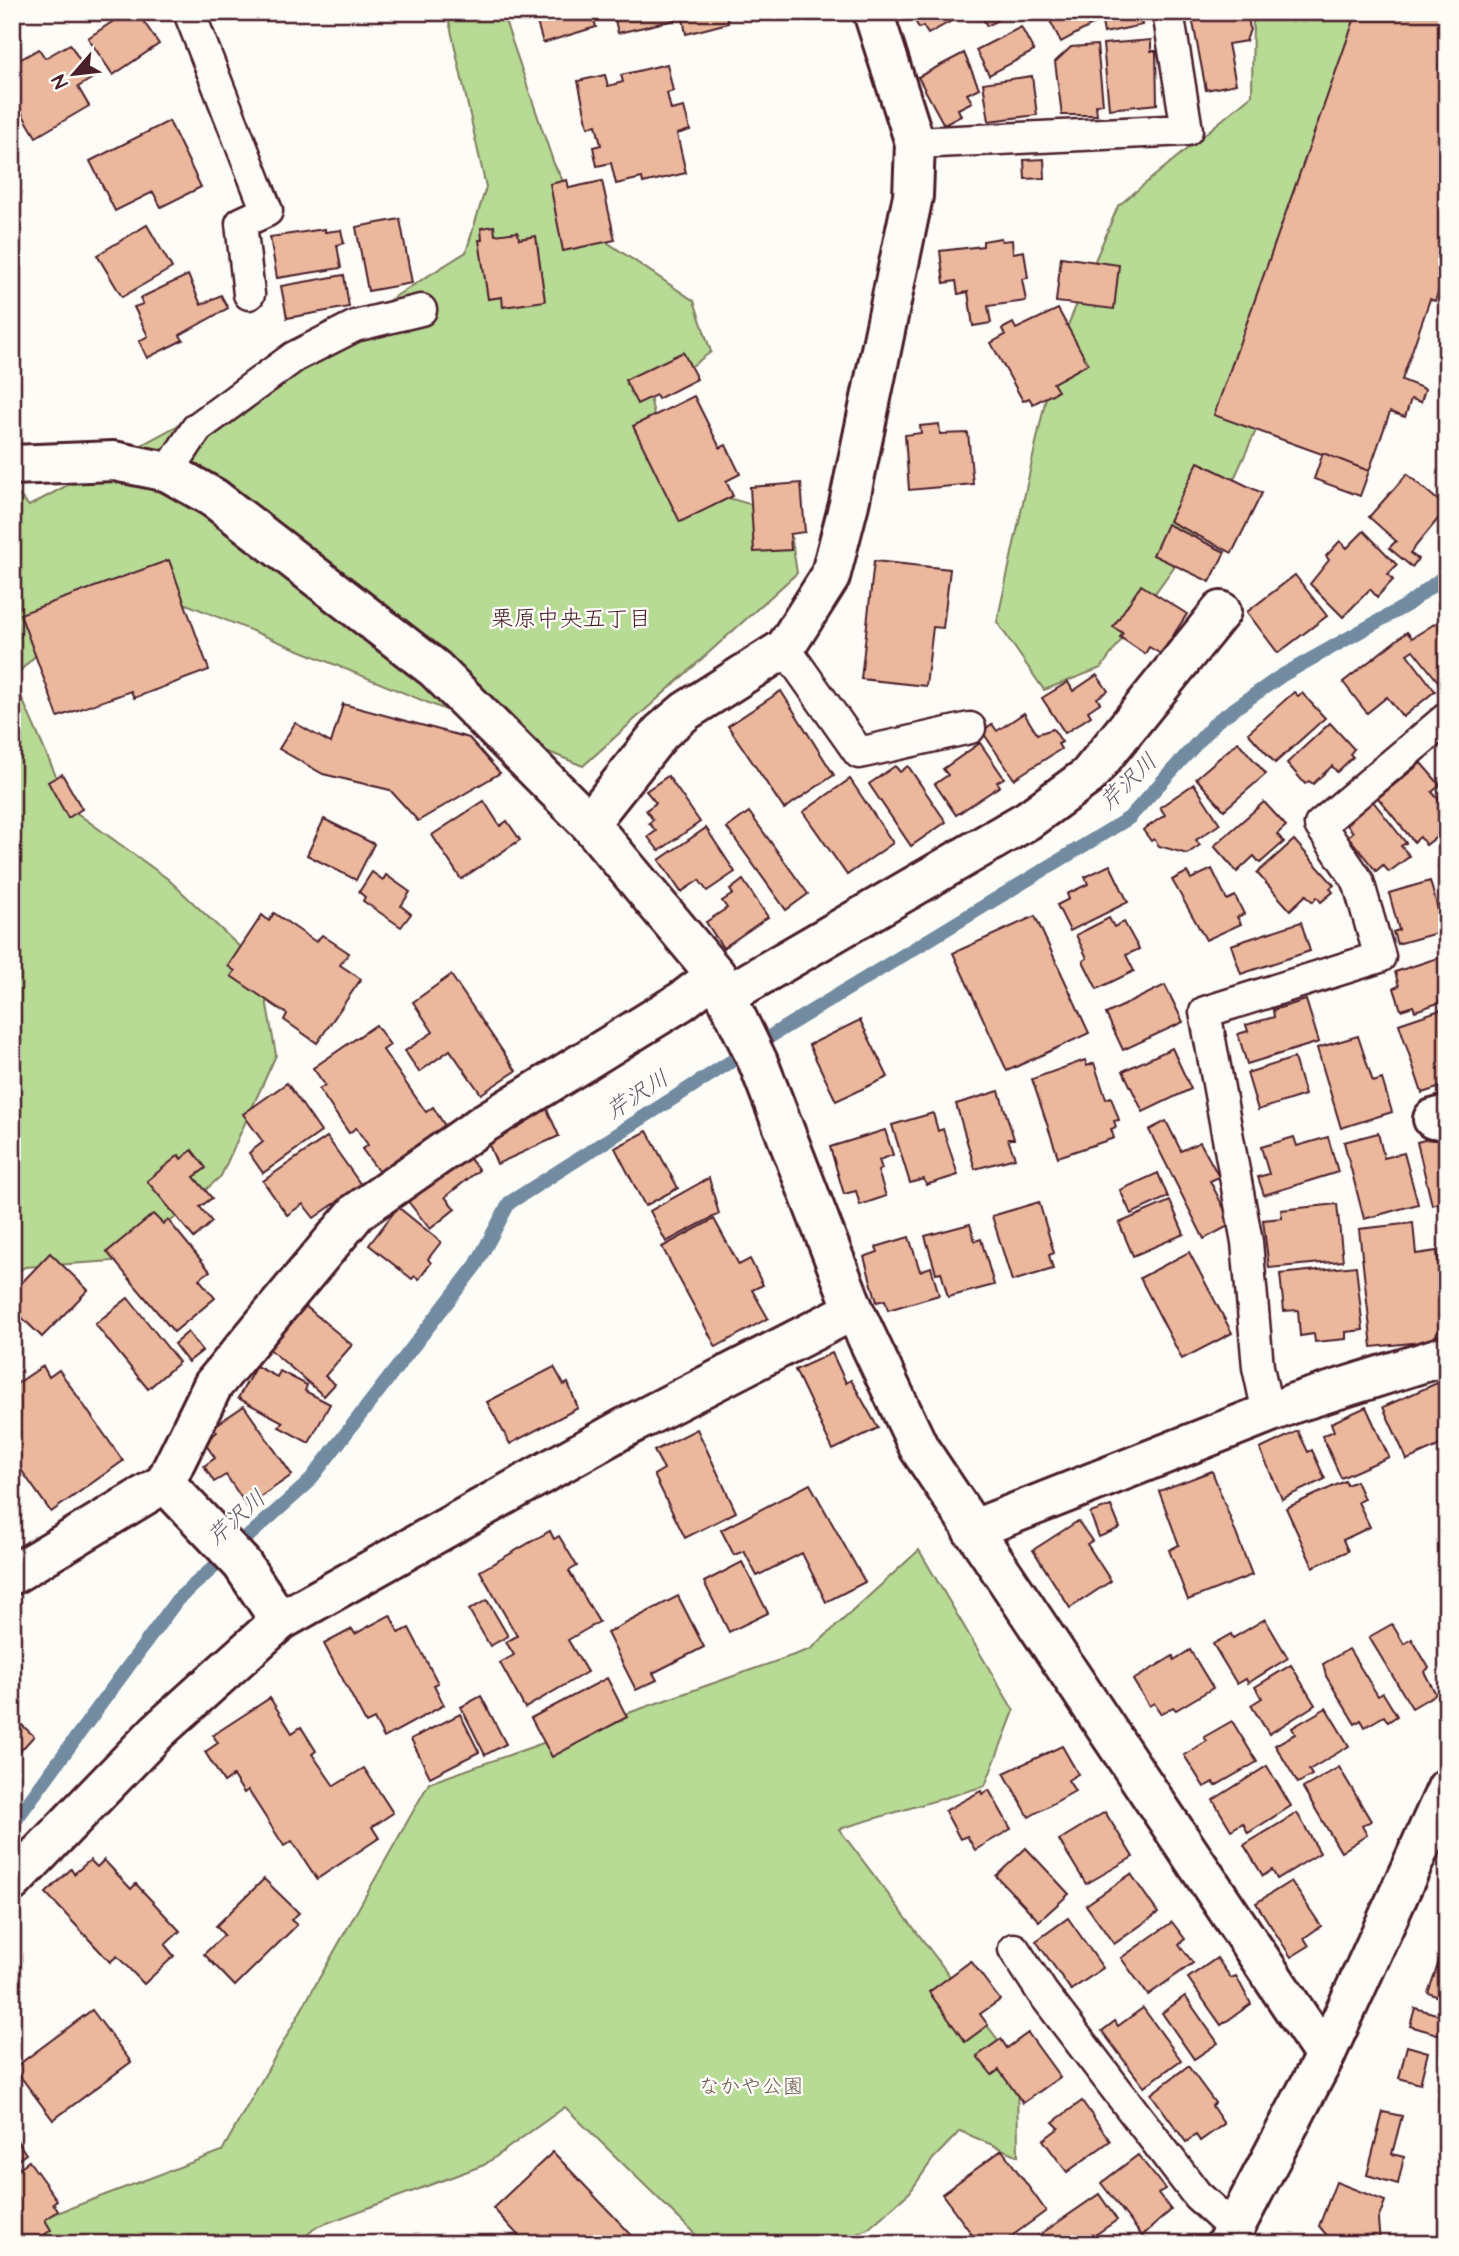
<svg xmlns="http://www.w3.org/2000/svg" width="1459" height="2256" font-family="'Architects Daughter','Klee One',sans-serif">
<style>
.green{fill:#b7da95;stroke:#807c60;stroke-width:2}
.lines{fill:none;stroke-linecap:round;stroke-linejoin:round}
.stream{stroke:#728ba1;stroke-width:14}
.building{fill:#ebb89d;stroke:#4a1f2b;stroke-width:2}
.service-casing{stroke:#4a1f2b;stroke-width:35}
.minor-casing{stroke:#4a1f2b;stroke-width:44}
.tertiary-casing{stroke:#4a1f2b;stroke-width:44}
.service{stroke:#fdfcf7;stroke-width:30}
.minor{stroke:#fdfcf7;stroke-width:38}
.tertiary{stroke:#fdfcf7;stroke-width:38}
.labels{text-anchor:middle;stroke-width:5;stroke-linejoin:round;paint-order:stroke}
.park-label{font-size:21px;fill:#6b574b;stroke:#fdfcf7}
.neighbourhood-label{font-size:23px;fill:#4a1f2b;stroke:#fdfcf7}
.water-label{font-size:23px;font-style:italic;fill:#5e5566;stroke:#fdfcf7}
</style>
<rect width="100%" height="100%" fill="#fdfcf7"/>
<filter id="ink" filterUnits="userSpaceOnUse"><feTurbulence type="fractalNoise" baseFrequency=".0143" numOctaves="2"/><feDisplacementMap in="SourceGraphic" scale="14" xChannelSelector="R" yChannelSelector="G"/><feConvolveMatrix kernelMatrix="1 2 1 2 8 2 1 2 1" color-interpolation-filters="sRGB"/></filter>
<g filter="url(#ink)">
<g class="green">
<polygon points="447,12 502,12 554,164 589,230 694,301 711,352 650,397 669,481 788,515 797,573 583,766 174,599 72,619 13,678 70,808 168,879 260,966 276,1055 221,1176 128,1260 25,1267 12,1275 12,488 29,506 265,378 466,252 486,187"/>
<polygon points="1253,12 1377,12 1299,336 1228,492 1101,668 1044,690 997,622 1055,356 1118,206 1252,95"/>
<polygon points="919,1550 1014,1711 985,1786 839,1829 1017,2065 1018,2156 960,2131 933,2159 910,2192 868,2229 835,2244 705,2244 565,2107 484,2165 316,2227 297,2244 12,2244 12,2230 222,2151 429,1783 811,1649"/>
</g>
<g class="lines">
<polyline class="stream" points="12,1825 177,1600 307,1484 476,1265 509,1203 782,1029 1129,818 1217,721 1281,676 1407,605 1447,574"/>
</g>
<g class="building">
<polygon points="127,12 137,12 159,44 113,75 88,38"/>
<polygon points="534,12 596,12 598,19 594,20 596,27 543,43"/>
<polygon points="617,12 726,12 728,23 686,34 683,18 618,33 615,20 618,19"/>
<polygon points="910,12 950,12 953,20 928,34 923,26 919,28"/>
<polygon points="979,12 1012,12 987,26"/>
<polygon points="1091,12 1096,23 1061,42 1046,13"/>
<polygon points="1100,12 1140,12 1142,25 1104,33"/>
<polygon points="1191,12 1247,12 1250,29 1246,41 1228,44 1236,84 1206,90"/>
<polygon points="1357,12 1447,12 1447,267 1435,301 1430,299 1402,380 1425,389 1421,402 1411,399 1405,417 1390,412 1369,471 1214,415"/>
<polygon points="1021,27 1034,51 989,75 976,50"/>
<polygon points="1151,40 1151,51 1156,51 1157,104 1109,109 1103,44"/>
<polygon points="70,44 91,79 78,87 89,106 36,137 12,97 12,64 39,49 45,58"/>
<polygon points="1097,45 1103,104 1096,105 1097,115 1062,115 1055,62 1071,47"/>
<polygon points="964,53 979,88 967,94 972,102 958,109 961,116 944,125 918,77"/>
<polygon points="667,64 673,91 667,93 671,110 684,107 690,130 677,134 686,173 643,183 642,178 616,184 611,163 597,166 593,147 601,145 596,125 588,127 578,81 605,75 608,86 623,82 621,75"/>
<polygon points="1032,76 1037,115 989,121 983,83"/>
<polygon points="169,121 201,187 161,207 153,192 115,211 90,161"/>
<polygon points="1044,159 1045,178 1025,179 1024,160"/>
<polygon points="567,180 569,188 602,181 615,240 563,251 550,184"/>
<polygon points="400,219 412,283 368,291 356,227"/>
<polygon points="147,225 172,268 122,297 97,255"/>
<polygon points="494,226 495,235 518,232 519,239 536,236 545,301 503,307 502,297 488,299 479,240 482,240 481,228"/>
<polygon points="325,229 325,232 341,230 344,243 337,245 341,268 277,278 270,237"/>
<polygon points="1001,238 1002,241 1012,240 1013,253 1024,251 1028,278 1022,279 1026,301 988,306 991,323 973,326 968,292 958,294 956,281 944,283 940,251 983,246 983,241"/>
<polygon points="1061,257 1119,265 1114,309 1056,302"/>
<polygon points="188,275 201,305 221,295 228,308 180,335 183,340 147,358 139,341 148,336 134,307 143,304 140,298"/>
<polygon points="344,275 349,307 287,318 281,286"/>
<polygon points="1058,309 1088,364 1053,383 1058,391 1033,404 1029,398 1023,401 991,343 1005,335 1002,329 1013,323 1016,329"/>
<polygon points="683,352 697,379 658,399 656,395 637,404 625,380"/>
<polygon points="694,396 720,448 726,445 740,474 726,481 733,496 680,522 633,426"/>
<polygon points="939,424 940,434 968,433 973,484 909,490 905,435 921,433 920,426"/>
<polygon points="1323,453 1369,471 1360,496 1314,479"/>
<polygon points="1198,462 1262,493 1232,553 1169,521"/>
<polygon points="1407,474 1447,508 1410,553 1418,559 1412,567 1389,548 1396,541 1369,517"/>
<polygon points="801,483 805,532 790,534 791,550 754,552 750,487"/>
<polygon points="1167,524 1225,552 1210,582 1153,555"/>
<polygon points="1364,531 1397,565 1388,574 1393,580 1377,597 1370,589 1343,617 1310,584 1329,560 1326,556 1340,541 1347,548"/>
<polygon points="169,560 209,670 134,698 131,691 58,717 20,614"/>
<polygon points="874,561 950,569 943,628 933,627 926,686 861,679"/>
<polygon points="1295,575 1327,616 1278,653 1247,612"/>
<polygon points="1141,585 1187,614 1161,654 1149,647 1145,654 1120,637 1123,633 1113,627"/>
<polygon points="1439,621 1447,631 1447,679 1440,684 1413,650 1407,654 1435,691 1403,717 1387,697 1367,713 1343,682 1407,632 1412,638"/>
<polygon points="1097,675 1108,691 1097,698 1100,703 1088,711 1091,716 1065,733 1042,698 1068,682 1073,691"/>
<polygon points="781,691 834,775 784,809 728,726"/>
<polygon points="1294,692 1298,696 1302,693 1325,718 1275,763 1248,733"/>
<polygon points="343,704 469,738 500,773 418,821 390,790 323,774 279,749 295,723 331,743"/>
<polygon points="1024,713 1037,734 1053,729 1062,742 1058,744 1061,749 1014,779 982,731 992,724 997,731"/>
<polygon points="1330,723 1354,749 1350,754 1353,757 1337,772 1332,766 1313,784 1309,781 1305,784 1287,763"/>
<polygon points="1238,742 1266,774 1224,810 1196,778"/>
<polygon points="980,743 1004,778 997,782 1000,786 956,815 935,784 948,775 943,769"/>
<polygon points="1421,763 1440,785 1432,792 1447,809 1447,829 1426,845 1420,837 1414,842 1378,798"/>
<polygon points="895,766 900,772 908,766 946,822 911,846 869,784"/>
<polygon points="62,774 82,809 68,818 48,782"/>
<polygon points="668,776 700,822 659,851 648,837 656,831 649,823 653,820 646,810 656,803 646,791"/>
<polygon points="850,779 893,843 847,875 803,812"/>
<polygon points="1194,784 1220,824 1196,840 1200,845 1187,854 1159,846 1154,839 1151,841 1143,830 1165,815 1160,807"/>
<polygon points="1372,800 1406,843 1401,846 1410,856 1389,872 1383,865 1376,871 1348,836 1353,832 1347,825 1351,822 1348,819"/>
<polygon points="484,801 500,826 507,821 520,840 461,879 432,835"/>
<polygon points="1264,802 1286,826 1277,834 1284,842 1260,863 1254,856 1237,872 1214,846"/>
<polygon points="749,812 808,894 786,910 727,828"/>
<polygon points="324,819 374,844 356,880 307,855"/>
<polygon points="706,828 735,872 707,891 699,880 681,892 659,860"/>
<polygon points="1294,840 1334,885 1330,888 1333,892 1321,902 1317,897 1313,902 1306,895 1290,910 1257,873"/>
<polygon points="1447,851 1447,886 1438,866"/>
<polygon points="1110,865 1128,902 1070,931 1057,905 1069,899 1067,894 1088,884 1085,877"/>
<polygon points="1212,869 1227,900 1235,896 1244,914 1237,917 1241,924 1206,940 1172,880 1187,872 1191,879"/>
<polygon points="372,872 383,880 386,875 410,892 401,906 411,914 401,927 363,901 365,897 359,892"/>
<polygon points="743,880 768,917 723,948 706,922 727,908 722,901 733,894 730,890"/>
<polygon points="1430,881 1444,931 1397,944 1393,932 1399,930 1389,893"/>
<polygon points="274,913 316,942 322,935 349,953 340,965 361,979 317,1043 284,1020 287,1014 231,976 235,971 228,966 262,915 269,921"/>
<polygon points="1035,916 1089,1033 1007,1071 953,953"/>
<polygon points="1109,918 1114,927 1124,922 1139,949 1126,955 1134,971 1097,989 1083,961 1087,958 1076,935"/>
<polygon points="1301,922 1310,951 1241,974 1231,945"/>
<polygon points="1447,955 1447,1000 1415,1011 1413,1006 1401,1010 1394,988 1399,986 1395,972"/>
<polygon points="451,975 516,1071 481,1094 450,1050 419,1072 405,1051 433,1032 413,1002"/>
<polygon points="1165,985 1183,1022 1123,1050 1106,1014"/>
<polygon points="1306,1000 1319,1042 1247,1064 1238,1034 1248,1031 1246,1025 1274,1017 1273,1010"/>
<polygon points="1443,1009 1447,1021 1447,1085 1422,1093 1399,1024"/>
<polygon points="860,1020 888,1077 836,1101 809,1045"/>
<polygon points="376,1025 390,1045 383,1050 426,1112 433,1107 445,1126 379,1172 362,1149 368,1145 356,1128 349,1133 319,1089 325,1085 313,1068"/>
<polygon points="1358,1036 1373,1082 1382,1079 1392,1112 1341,1128 1317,1048"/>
<polygon points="1172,1048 1191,1089 1143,1112 1123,1071"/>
<polygon points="1294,1058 1305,1095 1258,1110 1247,1073"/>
<polygon points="1085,1060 1087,1066 1094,1063 1106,1099 1111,1097 1119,1120 1114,1121 1116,1127 1111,1129 1114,1138 1058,1157 1032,1079"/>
<polygon points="287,1083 321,1132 263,1173 249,1153 263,1142 243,1114"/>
<polygon points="999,1091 1014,1139 1008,1139 1015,1158 975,1169 956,1104"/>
<polygon points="547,1109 559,1136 497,1164 487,1140 500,1129"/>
<polygon points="933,1113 938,1131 943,1129 958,1175 926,1185 924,1179 910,1183 892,1125"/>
<polygon points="1166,1121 1181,1151 1200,1142 1219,1177 1210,1181 1232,1224 1204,1239 1149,1130"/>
<polygon points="885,1130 893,1155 879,1160 882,1169 878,1171 886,1196 860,1205 856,1191 844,1194 830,1147"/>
<polygon points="647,1131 678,1188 645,1206 615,1148"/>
<polygon points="1378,1133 1384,1158 1404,1153 1418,1204 1364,1219 1344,1142"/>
<polygon points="1447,1134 1447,1201 1432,1205 1417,1142"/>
<polygon points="327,1137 361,1185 314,1218 303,1204 287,1215 263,1181"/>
<polygon points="1294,1137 1297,1146 1328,1137 1338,1172 1264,1195 1258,1177 1269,1174 1261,1147"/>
<polygon points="192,1150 206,1168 194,1177 212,1198 200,1207 212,1222 194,1238 147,1181 179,1155 181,1159"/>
<polygon points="466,1154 479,1170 445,1197 455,1209 430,1229 407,1200"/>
<polygon points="1158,1173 1168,1197 1131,1214 1120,1190"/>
<polygon points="709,1178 719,1214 666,1242 650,1211"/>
<polygon points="1170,1201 1184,1234 1133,1256 1119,1223"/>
<polygon points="1039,1202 1054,1253 1049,1255 1053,1269 1012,1281 992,1216"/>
<polygon points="1337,1204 1343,1261 1269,1268 1263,1220 1282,1218 1281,1210"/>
<polygon points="398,1207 441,1242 428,1259 431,1263 419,1279 415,1276 412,1279 369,1245"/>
<polygon points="153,1214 163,1224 168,1220 210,1271 199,1279 215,1298 174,1332 107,1252"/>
<polygon points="714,1219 739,1265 750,1259 763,1285 752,1290 768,1318 716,1347 662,1247"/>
<polygon points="1413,1223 1416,1254 1437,1251 1445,1321 1432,1341 1372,1347 1359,1229"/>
<polygon points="970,1224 975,1241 981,1239 994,1285 948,1297 941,1272 936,1273 925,1236"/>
<polygon points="909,1237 920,1271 931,1267 939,1295 888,1310 885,1300 877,1302 864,1257 878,1252 876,1247"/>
<polygon points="1189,1252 1232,1333 1182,1359 1140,1278"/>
<polygon points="50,1253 88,1290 42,1337 12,1308 12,1293"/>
<polygon points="1356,1266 1363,1330 1346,1332 1346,1339 1315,1342 1314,1334 1300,1336 1298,1310 1284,1311 1280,1274"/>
<polygon points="128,1298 179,1362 148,1389 95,1324"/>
<polygon points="303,1304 352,1345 325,1376 335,1384 324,1396 267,1347"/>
<polygon points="188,1332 202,1351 188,1362 174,1344"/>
<polygon points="832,1353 846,1383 851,1380 878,1428 833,1450 795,1370"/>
<polygon points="43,1366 49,1377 59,1370 123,1461 51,1512 12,1457 12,1387"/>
<polygon points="256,1366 277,1377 280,1371 307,1385 305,1391 330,1404 309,1443 279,1427 283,1422 238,1398"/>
<polygon points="554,1367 564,1385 568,1383 578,1408 510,1444 487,1402"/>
<polygon points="1437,1383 1441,1390 1447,1388 1447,1442 1407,1460 1383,1407"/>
<polygon points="244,1406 292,1475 247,1506 226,1475 214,1482 204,1466 215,1458 204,1442 217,1432 213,1427"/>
<polygon points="1366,1407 1389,1457 1341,1478 1322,1436 1334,1431 1331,1423"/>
<polygon points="697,1429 736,1512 685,1538 654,1475 664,1469 654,1451"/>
<polygon points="1298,1431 1308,1452 1312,1450 1325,1479 1282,1499 1260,1449"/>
<polygon points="1212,1471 1252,1575 1188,1600 1169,1550 1179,1545 1159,1491"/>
<polygon points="1345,1481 1347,1485 1356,1481 1364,1499 1358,1502 1370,1527 1343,1540 1348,1551 1313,1567 1286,1508"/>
<polygon points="810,1484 865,1582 826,1602 802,1553 757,1576 744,1551 734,1555 721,1530"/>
<polygon points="1111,1506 1120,1528 1099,1537 1090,1513"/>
<polygon points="1078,1521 1092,1541 1087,1544 1111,1581 1070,1608 1033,1550"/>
<polygon points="550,1531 554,1539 559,1536 577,1566 569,1571 599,1622 568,1640 587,1672 525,1708 500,1663 514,1655 506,1642 517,1636 480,1571"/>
<polygon points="742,1562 768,1613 729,1632 704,1582"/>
<polygon points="678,1596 704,1647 653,1673 657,1680 636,1690 607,1633"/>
<polygon points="487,1600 508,1636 490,1646 469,1610"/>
<polygon points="390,1615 399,1633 409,1628 438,1683 434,1685 444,1705 384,1738 374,1719 366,1723 324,1644 352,1629 355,1634"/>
<polygon points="1265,1619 1288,1658 1248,1683 1246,1679 1237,1684 1213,1644 1231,1634 1233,1638"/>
<polygon points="1392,1624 1404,1644 1412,1639 1429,1668 1424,1672 1436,1694 1412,1708 1369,1637"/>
<polygon points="1349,1649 1378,1696 1383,1693 1397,1716 1388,1722 1384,1716 1365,1727 1361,1720 1355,1724 1326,1676 1323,1664"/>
<polygon points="1190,1650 1213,1688 1176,1710 1173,1707 1161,1714 1154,1703 1149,1706 1133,1680 1173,1656 1174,1660"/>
<polygon points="1291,1665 1315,1705 1269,1734 1251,1705 1262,1698 1255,1687"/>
<polygon points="607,1678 627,1717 552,1757 531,1718"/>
<polygon points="481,1696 506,1744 485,1755 461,1707"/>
<polygon points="270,1698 292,1733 301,1727 316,1751 312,1754 334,1786 364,1768 393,1813 372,1827 379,1838 317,1879 292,1841 284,1846 248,1790 244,1793 233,1776 224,1782 205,1752 218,1743 213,1735"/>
<polygon points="1326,1708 1349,1746 1309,1770 1312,1775 1298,1783 1275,1745 1295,1734 1292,1728"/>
<polygon points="460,1714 479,1752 430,1777 411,1739"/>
<polygon points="12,1716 34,1736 12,1760"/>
<polygon points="1232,1721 1257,1762 1215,1786 1213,1782 1204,1787 1184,1755 1207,1741 1204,1737"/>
<polygon points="1062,1746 1078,1774 1068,1780 1075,1791 1029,1817 1004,1773"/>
<polygon points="1267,1766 1291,1806 1248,1833 1243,1823 1231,1830 1213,1800"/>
<polygon points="1339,1767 1371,1821 1362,1826 1367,1835 1341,1852 1303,1788"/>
<polygon points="989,1790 1011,1829 975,1850 967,1836 960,1839 945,1811 981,1791 982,1794"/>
<polygon points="1105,1812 1133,1857 1086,1884 1059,1840"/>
<polygon points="1297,1813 1320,1853 1277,1879 1272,1870 1263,1876 1244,1845"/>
<polygon points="1026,1848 1069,1894 1039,1921 996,1876"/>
<polygon points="90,1860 97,1867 104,1860 131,1889 136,1884 180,1931 165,1945 174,1956 144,1984 117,1956 110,1962 46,1893 71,1869 74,1874"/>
<polygon points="1131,1874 1158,1913 1114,1944 1086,1905"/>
<polygon points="264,1879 299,1913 291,1920 297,1925 235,1986 204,1954 224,1935 216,1926"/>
<polygon points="1291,1881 1321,1926 1304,1938 1309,1946 1291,1957 1256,1903"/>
<polygon points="1068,1918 1103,1968 1071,1990 1036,1941"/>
<polygon points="1172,1922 1185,1939 1179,1944 1193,1963 1148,1995 1121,1958"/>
<polygon points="1447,1952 1447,2000 1428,1993 1441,1956 1445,1957"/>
<polygon points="1217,1958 1231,1978 1236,1976 1251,2004 1221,2025 1188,1978"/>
<polygon points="971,1961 1000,2000 980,2014 988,2025 965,2042 929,1992"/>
<polygon points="1185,1996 1218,2043 1194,2059 1162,2013"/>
<polygon points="1143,2008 1181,2060 1144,2087 1102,2031 1115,2021 1118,2026"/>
<polygon points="1415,2008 1447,2017 1447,2037 1410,2026"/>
<polygon points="92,2010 131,2062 53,2120 14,2068"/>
<polygon points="12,2017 19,2026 12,2032"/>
<polygon points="1028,2033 1060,2077 1023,2103 999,2070 992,2075 977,2056 1001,2039 1007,2048"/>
<polygon points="1407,2046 1428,2052 1420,2084 1399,2078"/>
<polygon points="1188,2066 1215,2103 1212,2106 1224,2124 1200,2141 1196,2135 1186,2142 1151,2094"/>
<polygon points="1082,2101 1110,2141 1067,2172 1043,2140 1059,2128 1053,2122"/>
<polygon points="1383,2112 1402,2116 1392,2154 1404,2157 1398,2184 1367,2175"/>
<polygon points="12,2133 26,2154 12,2164"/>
<polygon points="1002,2150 1046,2211 1001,2244 979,2244 942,2194"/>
<polygon points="553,2152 640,2244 526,2244 493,2208"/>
<polygon points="1138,2155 1165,2189 1158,2193 1171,2210 1142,2236 1101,2183"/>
<polygon points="29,2161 57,2200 53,2203 58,2211 45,2220 51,2230 31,2244 24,2244 12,2229 12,2173"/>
<polygon points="1336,2182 1385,2201 1378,2220 1380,2244 1334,2244 1319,2226"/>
<polygon points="1099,2194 1117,2220 1082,2244 1044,2244 1038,2236"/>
<polygon points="1112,2235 1119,2244 1102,2244"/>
</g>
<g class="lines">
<defs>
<g id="service">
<polyline points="189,12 267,211 241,223 249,294"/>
<polyline points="915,143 1187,130 1168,12"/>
<polyline points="168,472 197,428 294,357 355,326 421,310"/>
<polyline points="785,648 859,753 970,728"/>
<polyline points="1268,1413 1258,1367 1247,1242 1205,1012 1380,957 1358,881 1320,825 1447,718"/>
<polyline points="1014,1949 1042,1992 1197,2195 1234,2229"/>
</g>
<g id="minor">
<polyline points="12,465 114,461 168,472 214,498 435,669 589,823 716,975 758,1062 854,1310 919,1448 1325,2056"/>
<polyline points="589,823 661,732 686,711 785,648 830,577 849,504 913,196 915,143 873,12"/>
<polyline points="727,995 1028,820 1088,776 1221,611"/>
<polyline points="1433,1119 1447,1115"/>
<polyline points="165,1483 242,1564 280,1621"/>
<polyline points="972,1530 1294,1403 1447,1355"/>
<polyline points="12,1575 165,1483 213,1385 357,1212 483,1124 682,1001 716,975"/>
<polyline points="12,1882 158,1731 280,1621 626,1427 854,1310"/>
</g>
<polyline id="tertiary" points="1226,2244 1325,2056 1447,1788"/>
</defs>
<use href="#service" class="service-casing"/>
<use href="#minor" class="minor-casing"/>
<use href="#tertiary" class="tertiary-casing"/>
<use href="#service" class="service"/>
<use href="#minor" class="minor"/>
<use href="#tertiary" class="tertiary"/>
</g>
</g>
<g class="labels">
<g class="park-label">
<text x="751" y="2093">なかや公園</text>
</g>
<g class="neighbourhood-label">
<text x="571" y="626">栗原中央五丁目</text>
</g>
<g class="water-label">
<text transform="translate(1128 781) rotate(-44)" y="8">芹沢川</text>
<text transform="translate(637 1094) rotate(-33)" y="8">芹沢川</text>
<text transform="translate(236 1517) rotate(-42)" y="8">芹沢川</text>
</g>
</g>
<rect width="1459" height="2256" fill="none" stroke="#fdfcf7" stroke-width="42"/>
<rect x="21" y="21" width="1417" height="2214" fill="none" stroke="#4a1f2b" stroke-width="2.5" filter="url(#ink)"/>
<g transform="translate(74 74) rotate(242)" stroke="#fdfcf7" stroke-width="5" paint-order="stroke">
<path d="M0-5L12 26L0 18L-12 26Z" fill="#4a1f2b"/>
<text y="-10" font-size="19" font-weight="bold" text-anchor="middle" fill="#4a1f2b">N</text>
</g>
</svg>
